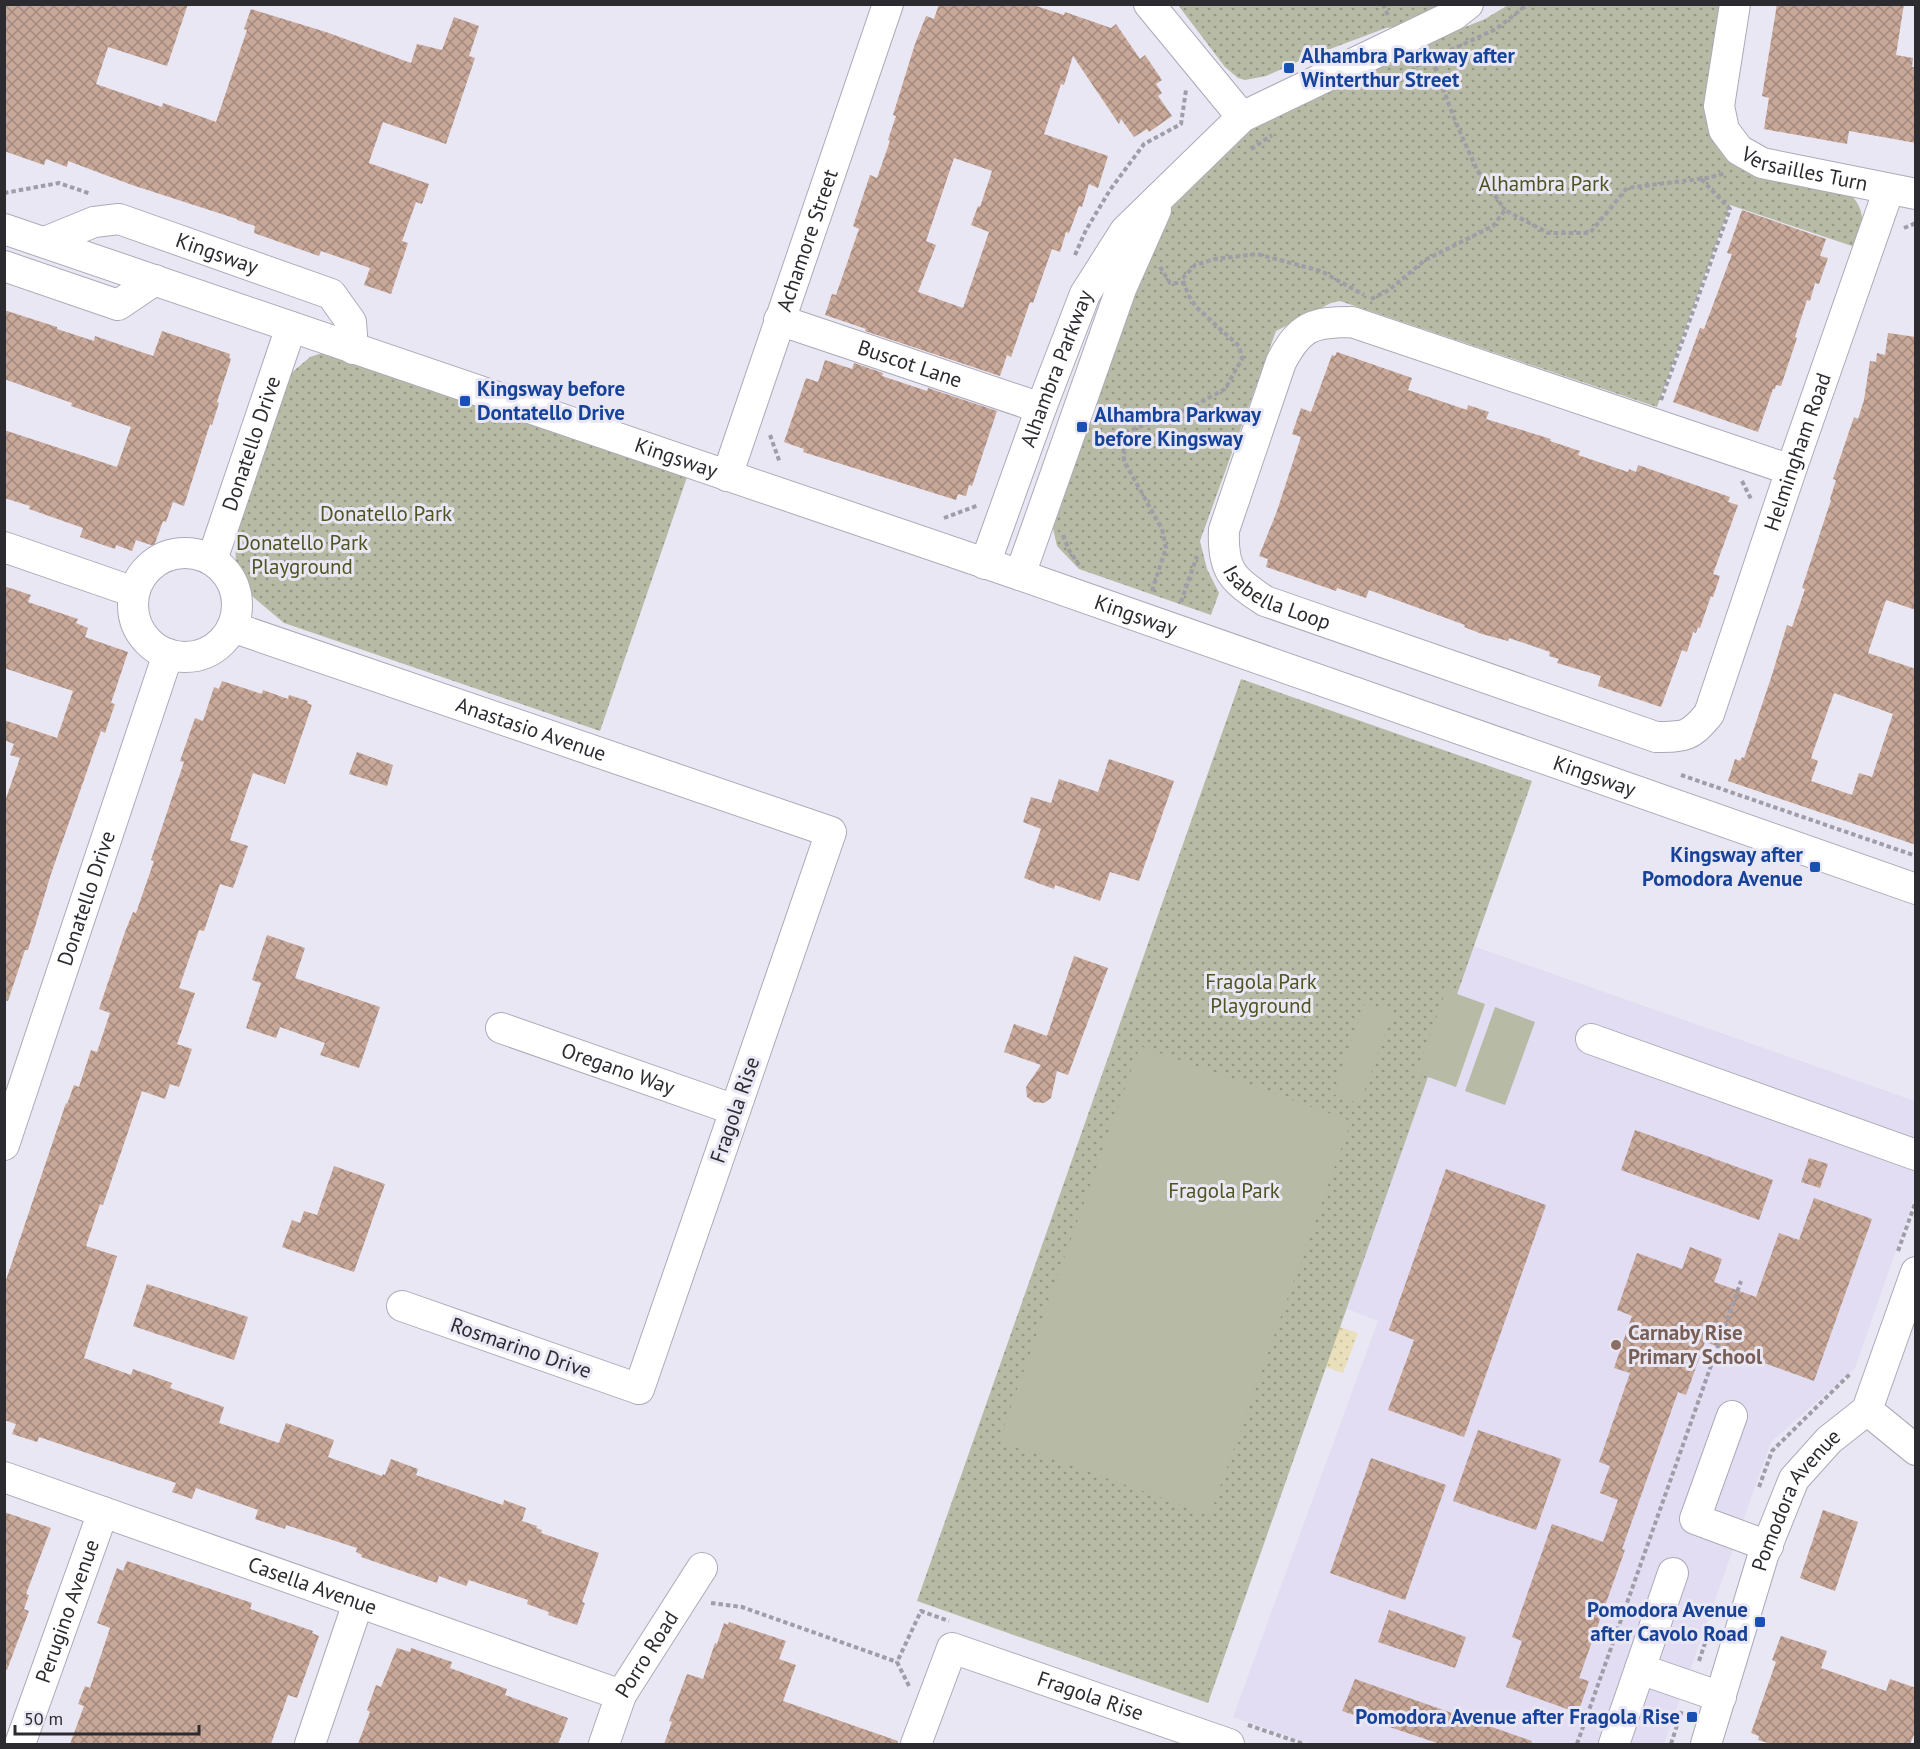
<svg xmlns="http://www.w3.org/2000/svg" width="1920" height="1749" font-family="'PT Sans',sans-serif">
<style>
.built{fill:#e2ddf2}
.sand{fill:url(#sand-dots)}
.park{fill:url(#park-dots)}
.pitch{fill:#b7baa4}
.building{fill:url(#building-cross-hatch);fill-rule:evenodd}
.lines{fill:none;stroke-linecap:round;stroke-linejoin:round}
.minor-casing{stroke:#adaab7;stroke-width:32}
.path{stroke:#9f9da7;stroke-width:4;stroke-dasharray:4.5 3;stroke-linecap:butt}
.minor{stroke:#fff;stroke-width:30}
.transit-dot{fill:#1a4fb4;stroke:#eae7f4;stroke-width:2}
.education-dot{fill:#8d6e63;stroke:#eae7f4;stroke-width:2}
.labels{text-anchor:middle;stroke-width:6;stroke-linejoin:round;paint-order:stroke}
.transit-label{font-size:21px;font-weight:bold;fill:#164399;stroke:#eae7f4;text-anchor:start}
.street-label{font-size:21px;fill:#2c2b30;stroke:#eae7f4}
.park-label{font-size:21px;fill:#505421;stroke:#eae7f4}
.education-label{font-size:21px;font-weight:bold;fill:#785e54;stroke:#eae7f4;text-anchor:start}
</style>
<defs>
<pattern id="sand-dots" width="8" height="8" patternUnits="userSpaceOnUse" patternTransform="scale(1.5)"><rect width="8" height="8" fill="#e9dfba"/><path d="M2 2h.1M6 6h.1" fill="none" stroke="#c8c0a0" stroke-width="1.8" stroke-linecap="round"/></pattern>
<pattern id="park-dots" width="8" height="8" patternUnits="userSpaceOnUse" patternTransform="scale(1.5)"><rect width="8" height="8" fill="#b7baa4"/><path d="M2 2h.1M6 6h.1" fill="none" stroke="#959786" stroke-width="1.8" stroke-linecap="round"/></pattern>
<pattern id="building-cross-hatch" width="8" height="8" patternUnits="userSpaceOnUse" patternTransform="scale(1.5)"><rect width="8" height="8" fill="#c8a899"/><path d="M0 0l8 8M0 8l8-8" fill="none" stroke="#a3897d"/></pattern>
</defs>
<rect width="100%" height="100%" fill="#eae7f4"/>
<polygon class="built" points="1436,933 1915,1101 1915,1196 1855,1368 1771,1442 1664,1744 1312,1744 1233,1717 1378,1321 1332,1303"/>
<polygon class="sand" points="1337,1326 1358,1333 1343,1373 1323,1366"/>
<g class="park">
<polygon points="1178,5 1454,5 1397,29 1393,27 1386,28 1306,58 1266,76 1245,80 1238,78 1225,67"/>
<path d="M 1508,5 L 1722,5 L 1711,125 L 1849,193 C 1868,212 1862,225 1858,248 L 1730,205 L 1657,407 L 1340,301 L 1331,303 L 1276,331 L 1200,541 L 1207,569 L 1219,593 L 1211,615 L 1079,569 L 1057,546 L 1050,516 L 1163,193 L 1242,117 L 1485,19 Z"/>
<polygon points="322,353 336,353 687,477 600,731 284,623 246,591 236,568 235,538 289,375 310,357"/>
<polygon points="1241,679 1532,781 1208,1703 917,1601"/>
</g>
<g class="pitch">
<polygon points="1446,990 1485,1004 1456,1087 1417,1073"/>
<polygon points="1365,1003 1392,1013 1360,1104 1333,1094"/>
<polygon points="1495,1007 1535,1022 1505,1105 1465,1091"/>
<polygon points="1140,1046 1351,1121 1210,1515 999,1440"/>
</g>
<g class="building">
<polygon points="4,4 188,4 167,66 108,47 96,84 162,107 163,103 216,122 247,30 244,29 251,9 326,32 411,63 417,44 442,50 454,17 479,26 469,56 475,58 446,144 383,122 369,162 369,163 429,184 422,204 416,202 402,241 408,243 391,294 364,285 370,268 321,251 319,256 254,233 255,226 237,220 237,219 132,185 68,161 67,167 46,159 44,165 4,151"/>
<path d="M 939,4 L 1030,4 L 1064,15 L 1065,12 L 1111,28 L 1116,24 L 1140,59 L 1145,55 L 1162,80 L 1156,84 L 1162,93 L 1158,96 L 1172,116 L 1149,132 L 1147,129 L 1134,137 L 1121,119 L 1119,124 L 1073,56 L 1064,85 L 1061,84 L 1044,134 L 1108,156 L 1098,188 L 1089,184 L 1082,207 L 1079,206 L 1069,233 L 1066,232 L 1060,252 L 1052,249 L 1033,303 L 1030,302 L 1011,357 L 1007,355 L 1000,376 L 865,331 L 866,329 L 825,315 L 832,294 L 836,295 L 859,229 L 853,226 L 870,175 L 877,178 L 890,141 L 888,140 L 896,116 L 893,115 L 915,44 L 926,16 L 934,19 ZM 954,158 L 992,171 L 980,207 L 978,206 L 971,225 L 989,232 L 963,308 L 918,292 L 936,245 L 926,241 Z"/>
<polygon points="1777,4 1904,4 1896,55 1913,58 1912,67 1916,67 1916,143 1849,131 1847,144 1764,129 1769,98 1762,96"/>
<polygon points="1742,210 1826,239 1820,256 1828,258 1819,284 1815,283 1810,301 1807,300 1795,337 1797,338 1781,386 1776,385 1775,389 1773,389 1758,432 1673,402 1700,328 1704,329 1732,254 1727,253"/>
<polygon points="4,310 57,327 57,329 94,341 95,336 153,356 162,331 230,354 229,358 231,359 217,402 219,403 212,425 210,424 184,506 173,502 166,522 163,521 154,546 136,540 132,551 116,545 115,549 80,537 83,528 29,509 30,506 4,498 4,430 117,467 131,427 71,406 72,403 4,379"/>
<path d="M 1888,333 L 1916,337 L 1916,610 L 1886,600 L 1868,653 L 1916,669 L 1916,845 L 1728,781 L 1735,759 L 1740,761 L 1742,757 L 1744,758 L 1772,675 L 1787,625 L 1792,627 L 1805,589 L 1802,588 L 1831,500 L 1830,499 L 1836,480 L 1833,479 L 1854,417 L 1858,419 L 1864,400 L 1870,361 L 1876,362 L 1877,353 L 1885,355 ZM 1834,693 L 1893,714 L 1872,777 L 1859,773 L 1852,795 L 1811,781 L 1818,761 L 1811,758 Z"/>
<polygon points="1337,352 1412,378 1408,390 1467,410 1468,405 1489,412 1486,419 1551,439 1550,441 1580,451 1578,455 1628,472 1629,469 1636,472 1638,465 1730,497 1728,502 1738,505 1713,574 1720,576 1713,597 1711,596 1700,628 1698,627 1696,633 1693,632 1687,652 1682,650 1661,707 1598,686 1601,676 1557,663 1559,659 1549,656 1550,652 1509,638 1508,641 1482,634 1464,627 1465,625 1369,590 1366,598 1337,588 1336,591 1266,567 1268,559 1259,556 1277,511 1301,437 1292,434 1301,408 1311,412 1332,355 1335,356"/>
<polygon points="825,360 852,369 854,363 883,373 882,376 927,391 928,388 997,411 972,486 969,485 966,496 958,494 956,500 803,452 804,449 784,442 806,378 818,382"/>
<polygon points="4,586 31,595 28,602 78,619 76,623 88,628 85,637 128,652 111,703 115,704 105,733 101,731 51,874 28,950 25,950 8,1001 4,1000 4,804 20,758 10,755 14,744 4,740 4,720 57,738 73,691 4,668"/>
<polygon points="222,681 262,694 263,690 288,699 289,695 308,701 307,703 312,705 285,784 253,773 230,840 248,846 233,888 220,884 204,931 199,930 179,988 195,993 177,1044 192,1049 179,1087 170,1084 165,1099 142,1091 103,1205 100,1204 86,1246 117,1256 84,1358 131,1375 133,1369 172,1383 170,1388 224,1407 219,1423 279,1443 286,1423 334,1440 328,1457 382,1476 383,1474 385,1475 391,1459 418,1469 416,1475 503,1505 504,1500 526,1508 522,1521 537,1526 536,1528 542,1530 541,1533 599,1553 582,1602 585,1603 577,1625 548,1615 549,1612 527,1604 528,1600 469,1580 466,1586 439,1576 437,1583 361,1557 362,1555 356,1552 357,1548 286,1525 285,1529 255,1519 258,1510 196,1488 192,1499 172,1492 176,1483 39,1437 37,1442 12,1434 16,1424 4,1420 4,1286 66,1103 67,1104 74,1085 79,1087 91,1050 97,1052 110,1013 99,1009 125,932 133,912 136,913 154,861 151,860 184,762 180,761 195,718 203,721 214,687 219,689"/>
<polygon points="357,752 393,765 387,786 349,774"/>
<polygon points="1109,759 1174,781 1139,881 1110,872 1100,901 1055,885 1054,889 1024,878 1041,829 1023,822 1031,797 1051,803 1059,779 1098,792"/>
<polygon points="267,935 305,948 295,978 380,1007 359,1068 320,1055 325,1043 280,1027 276,1038 246,1028 261,983 252,980"/>
<polygon points="1074,956 1108,968 1068,1075 1057,1071 1051,1098 1044,1103 1034,1102 1027,1097 1026,1087 1041,1065 1004,1052 1014,1024 1047,1036"/>
<polygon points="1635,1130 1773,1180 1759,1220 1621,1170"/>
<polygon points="1809,1158 1828,1164 1820,1188 1801,1182"/>
<polygon points="334,1166 385,1184 354,1272 282,1247 292,1220 300,1223 304,1211 317,1215"/>
<polygon points="1446,1169 1546,1205 1464,1437 1388,1410 1414,1340 1389,1330"/>
<polygon points="1814,1198 1872,1219 1814,1381 1705,1342 1686,1395 1678,1392 1622,1549 1625,1550 1579,1678 1589,1681 1578,1713 1506,1687 1522,1641 1512,1637 1552,1524 1603,1542 1618,1500 1600,1493 1610,1466 1599,1462 1630,1373 1614,1368 1632,1316 1617,1310 1637,1253 1682,1269 1690,1247 1722,1259 1714,1282 1756,1297 1779,1233 1799,1240"/>
<polygon points="147,1284 248,1317 234,1360 133,1326"/>
<polygon points="1478,1430 1561,1459 1536,1530 1453,1501"/>
<polygon points="1371,1458 1446,1485 1405,1600 1330,1573"/>
<polygon points="1823,1510 1858,1522 1835,1591 1800,1578"/>
<polygon points="4,1512 51,1528 26,1594 29,1595 24,1609 29,1611 7,1670 4,1670"/>
<polygon points="127,1561 252,1603 250,1609 313,1631 312,1633 319,1636 297,1698 288,1695 271,1744 70,1744 84,1706 78,1704 85,1686 90,1688 110,1628 97,1623 117,1568 123,1571"/>
<polygon points="1389,1610 1466,1637 1455,1668 1378,1642"/>
<polygon points="729,1622 786,1641 779,1659 796,1665 783,1701 898,1741 897,1744 664,1744 672,1722 669,1721 687,1674 703,1679 715,1643 717,1644 724,1623 728,1625"/>
<polygon points="1781,1636 1827,1651 1821,1668 1886,1691 1890,1679 1916,1688 1916,1730 1910,1744 1772,1744 1758,1740 1759,1736 1751,1733 1776,1662 1772,1660"/>
<polygon points="397,1648 410,1652 411,1648 452,1662 450,1668 507,1689 505,1695 568,1718 558,1744 358,1744 370,1712 367,1710 376,1685 381,1687"/>
<polygon points="1355,1679 1532,1741 1531,1744 1440,1744 1342,1711"/>
</g>
<g class="lines">
<defs>
<g id="minor">
<polyline points="1149,4 1242,117"/>
<path id="s1" d="M 1735,4 L 1719,106 L 1724,130 L 1739,150 L 1762,163 L 1916,194"/>
<path id="s2" d="M 4,229 L 1020,575 L 1916,889"/>
<path id="s3" d="M 45,242 L 94,222 L 119,219 L 331,294 L 351,322 L 353,349"/>
<polyline points="4,266 118,305 155,280"/>
<path id="s4" d="M 779,320 L 1041,408"/>
<path id="s5" d="M 1791,470 L 1352,322 C 1312,322 1300,326 1281,362 L 1224,530 C 1222,571 1233,580 1265,601 L 1656,737 C 1685,737 1690,737 1709,714 L 1791,470 L 1889,189"/>
<path id="s6" d="M 727,476 L 888,4"/>
<polyline points="4,547 134,592"/>
<circle cx="185" cy="605" r="52"/>
<path id="s7" d="M 212,560 L 291,327"/>
<path id="s8" d="M 985,564 L 1041,408 L 1085,294 L 1125,231 L 1242,117 L 1454,15 L 1468,4"/>
<polyline points="1020,575 1121,289 1156,210"/>
<path id="s9" d="M 232,627 L 831,832 L 639,1389 L 402,1306"/>
<path id="s10" d="M 501,1028 L 735,1110"/>
<polyline points="1591,1039 1916,1155"/>
<path id="s11" d="M 4,1145 L 168,654"/>
<polyline points="1867,1410 1916,1450"/>
<polyline points="1732,1416 1695,1519 1768,1546"/>
<path id="s12" d="M 4,1477 L 621,1695"/>
<polyline points="1673,1573 1640,1669 1721,1697"/>
<path id="s13" d="M 20,1744 L 103,1512"/>
<polyline points="310,1744 358,1603"/>
<path id="s14" d="M 604,1744 L 621,1695 L 702,1568"/>
<path id="s15" d="M 916,1744 L 952,1648 L 1229,1744"/>
<polyline points="1614,1744 1640,1669"/>
<path id="s16" d="M 1706,1744 L 1763,1556 L 1794,1479 L 1829,1440 L 1867,1410 L 1916,1272"/>
</g>
</defs>
<use href="#minor" class="minor-casing"/>
<g class="path">
<polyline points="1383,4 1389,18"/>
<polyline points="1432,60 1456,123 1477,170 1505,210"/>
<polyline points="1416,66 1496,29 1528,4"/>
<polyline points="1251,149 1272,135"/>
<polyline points="4,193 59,183 91,194"/>
<polyline points="1904,228 1916,223"/>
<polyline points="1075,255 1086,230 1110,190 1144,144 1181,124 1186,90"/>
<polyline points="1160,267 1170,283 1184,283"/>
<polyline points="1371,299 1389,290 1425,260 1493,226 1505,210 1548,233 1590,233 1627,188 1707,178 1726,173"/>
<polyline points="1661,400 1730,209 1701,179"/>
<polyline points="770,435 780,463"/>
<polyline points="1097,436 1123,433"/>
<polyline points="1742,481 1752,501"/>
<polyline points="944,518 979,505"/>
<polyline points="1063,535 1069,550 1079,565"/>
<polyline points="1152,591 1166,548 1162,529 1124,461 1123,433 1190,408 1225,389 1242,359 1239,346 1196,307 1189,296 1182,279 1195,265 1215,259 1257,254 1321,271 1364,295"/>
<polyline points="1181,602 1197,556"/>
<polyline points="1681,775 1916,856"/>
<polyline points="1898,1251 1916,1201"/>
<polyline points="1759,1487 1772,1451 1850,1374"/>
<polyline points="711,1603 742,1607 897,1662"/>
<polyline points="1699,1661 1708,1634"/>
<polyline points="909,1686 897,1662 921,1611 949,1621"/>
<polyline points="1248,1725 1304,1744"/>
<polyline points="1577,1744 1741,1281"/>
<polyline points="1671,1744 1682,1710"/>
</g>
<use href="#minor" class="minor"/>
</g>
<g class="transit-dot">
<rect x="1283" y="62" width="12" height="12" rx="3"/>
<rect x="459" y="395" width="12" height="12" rx="3"/>
<rect x="1076" y="421" width="12" height="12" rx="3"/>
<rect x="1809" y="861" width="12" height="12" rx="3"/>
<rect x="1754" y="1616" width="12" height="12" rx="3"/>
<rect x="1686" y="1711" width="12" height="12" rx="3"/>
</g>
<circle class="education-dot" cx="1616" cy="1345" r="6"/>
<g class="labels">
<g class="transit-label">
<text x="1301" y="63">Alhambra Parkway after<tspan x="1301" dy="24">Winterthur Street</tspan></text>
<text x="477" y="396">Kingsway before<tspan x="477" dy="24">Dontatello Drive</tspan></text>
<text x="1094" y="422">Alhambra Parkway<tspan x="1094" dy="24">before Kingsway</tspan></text>
<text x="1803" y="862" text-anchor="end">Kingsway after<tspan x="1803" dy="24">Pomodora Avenue</tspan></text>
<text x="1748" y="1617" text-anchor="end">Pomodora Avenue<tspan x="1748" dy="24">after Cavolo Road</tspan></text>
<text x="1680" y="1724" text-anchor="end">Pomodora Avenue after Fragola Rise</text>
</g>
<g class="street-label">
<text dy="7" stroke="none"><textPath href="#s1" startOffset="222">Versailles Turn</textPath></text>
<text dy="7" stroke="none"><textPath href="#s6" startOffset="249">Achamore Street</textPath></text>
<text dy="7" stroke="none"><textPath href="#s3" startOffset="182">Kingsway</textPath></text>
<text dy="7" stroke="none"><textPath href="#s4" startOffset="138">Buscot Lane</textPath></text>
<text dy="7" stroke="none"><textPath href="#s8" startOffset="208">Alhambra Parkway</textPath></text>
<text dy="7" stroke="none"><textPath href="#s7" startOffset="123">Donatello Drive</textPath></text>
<text dy="7" stroke="none"><textPath href="#s5" startOffset="1569">Helmingham Road</textPath></text>
<text dy="7" stroke="none"><textPath href="#s2" startOffset="710">Kingsway</textPath></text>
<text dy="7" stroke="none"><textPath href="#s5" startOffset="826">Isabella Loop</textPath></text>
<text dy="7" stroke="none"><textPath href="#s2" startOffset="1196">Kingsway</textPath></text>
<text dy="7" stroke="none"><textPath href="#s9" startOffset="316">Anastasio Avenue</textPath></text>
<text dy="7" stroke="none"><textPath href="#s2" startOffset="1682">Kingsway</textPath></text>
<text dy="7" stroke="none"><textPath href="#s11" startOffset="260">Donatello Drive</textPath></text>
<text dy="7" stroke="none"><textPath href="#s10" startOffset="124">Oregano Way</textPath></text>
<text transform="translate(735 1110) rotate(-71)" y="7">Fragola Rise</text>
<text transform="translate(521 1348) rotate(19)" y="7">Rosmarino Drive</text>
<text dy="7" stroke="none"><textPath href="#s16" startOffset="262">Pomodora Avenue</textPath></text>
<text dy="7" stroke="none"><textPath href="#s12" startOffset="327">Casella Avenue</textPath></text>
<text dy="7" stroke="none"><textPath href="#s13" startOffset="141">Perugino Avenue</textPath></text>
<text dy="7" stroke="none"><textPath href="#s14" startOffset="100">Porro Road</textPath></text>
<text dy="7" stroke="none"><textPath href="#s15" startOffset="249">Fragola Rise</textPath></text>
</g>
<g class="park-label">
<text x="1544" y="191">Alhambra Park</text>
<text x="386" y="521">Donatello Park</text>
<text x="302" y="550">Donatello Park<tspan x="302" dy="24">Playground</tspan></text>
<text x="1261" y="989">Fragola Park<tspan x="1261" dy="24">Playground</tspan></text>
<text x="1224" y="1198">Fragola Park</text>
</g>
<g class="education-label">
<text x="1628" y="1340">Carnaby Rise<tspan x="1628" dy="24">Primary School</tspan></text>
</g>
</g>
<rect width="1920" height="1749" fill="none" stroke="#2c2b30" stroke-width="12"/>
<path d="M15 1725v9h184v-9" fill="none" stroke="#2c2b30" stroke-width="3"/>
<text x="24" y="1725" font-size="18" fill="#2c2b30" stroke="#eae7f4" stroke-width="4.5" paint-order="stroke">50 m</text>
</svg>
